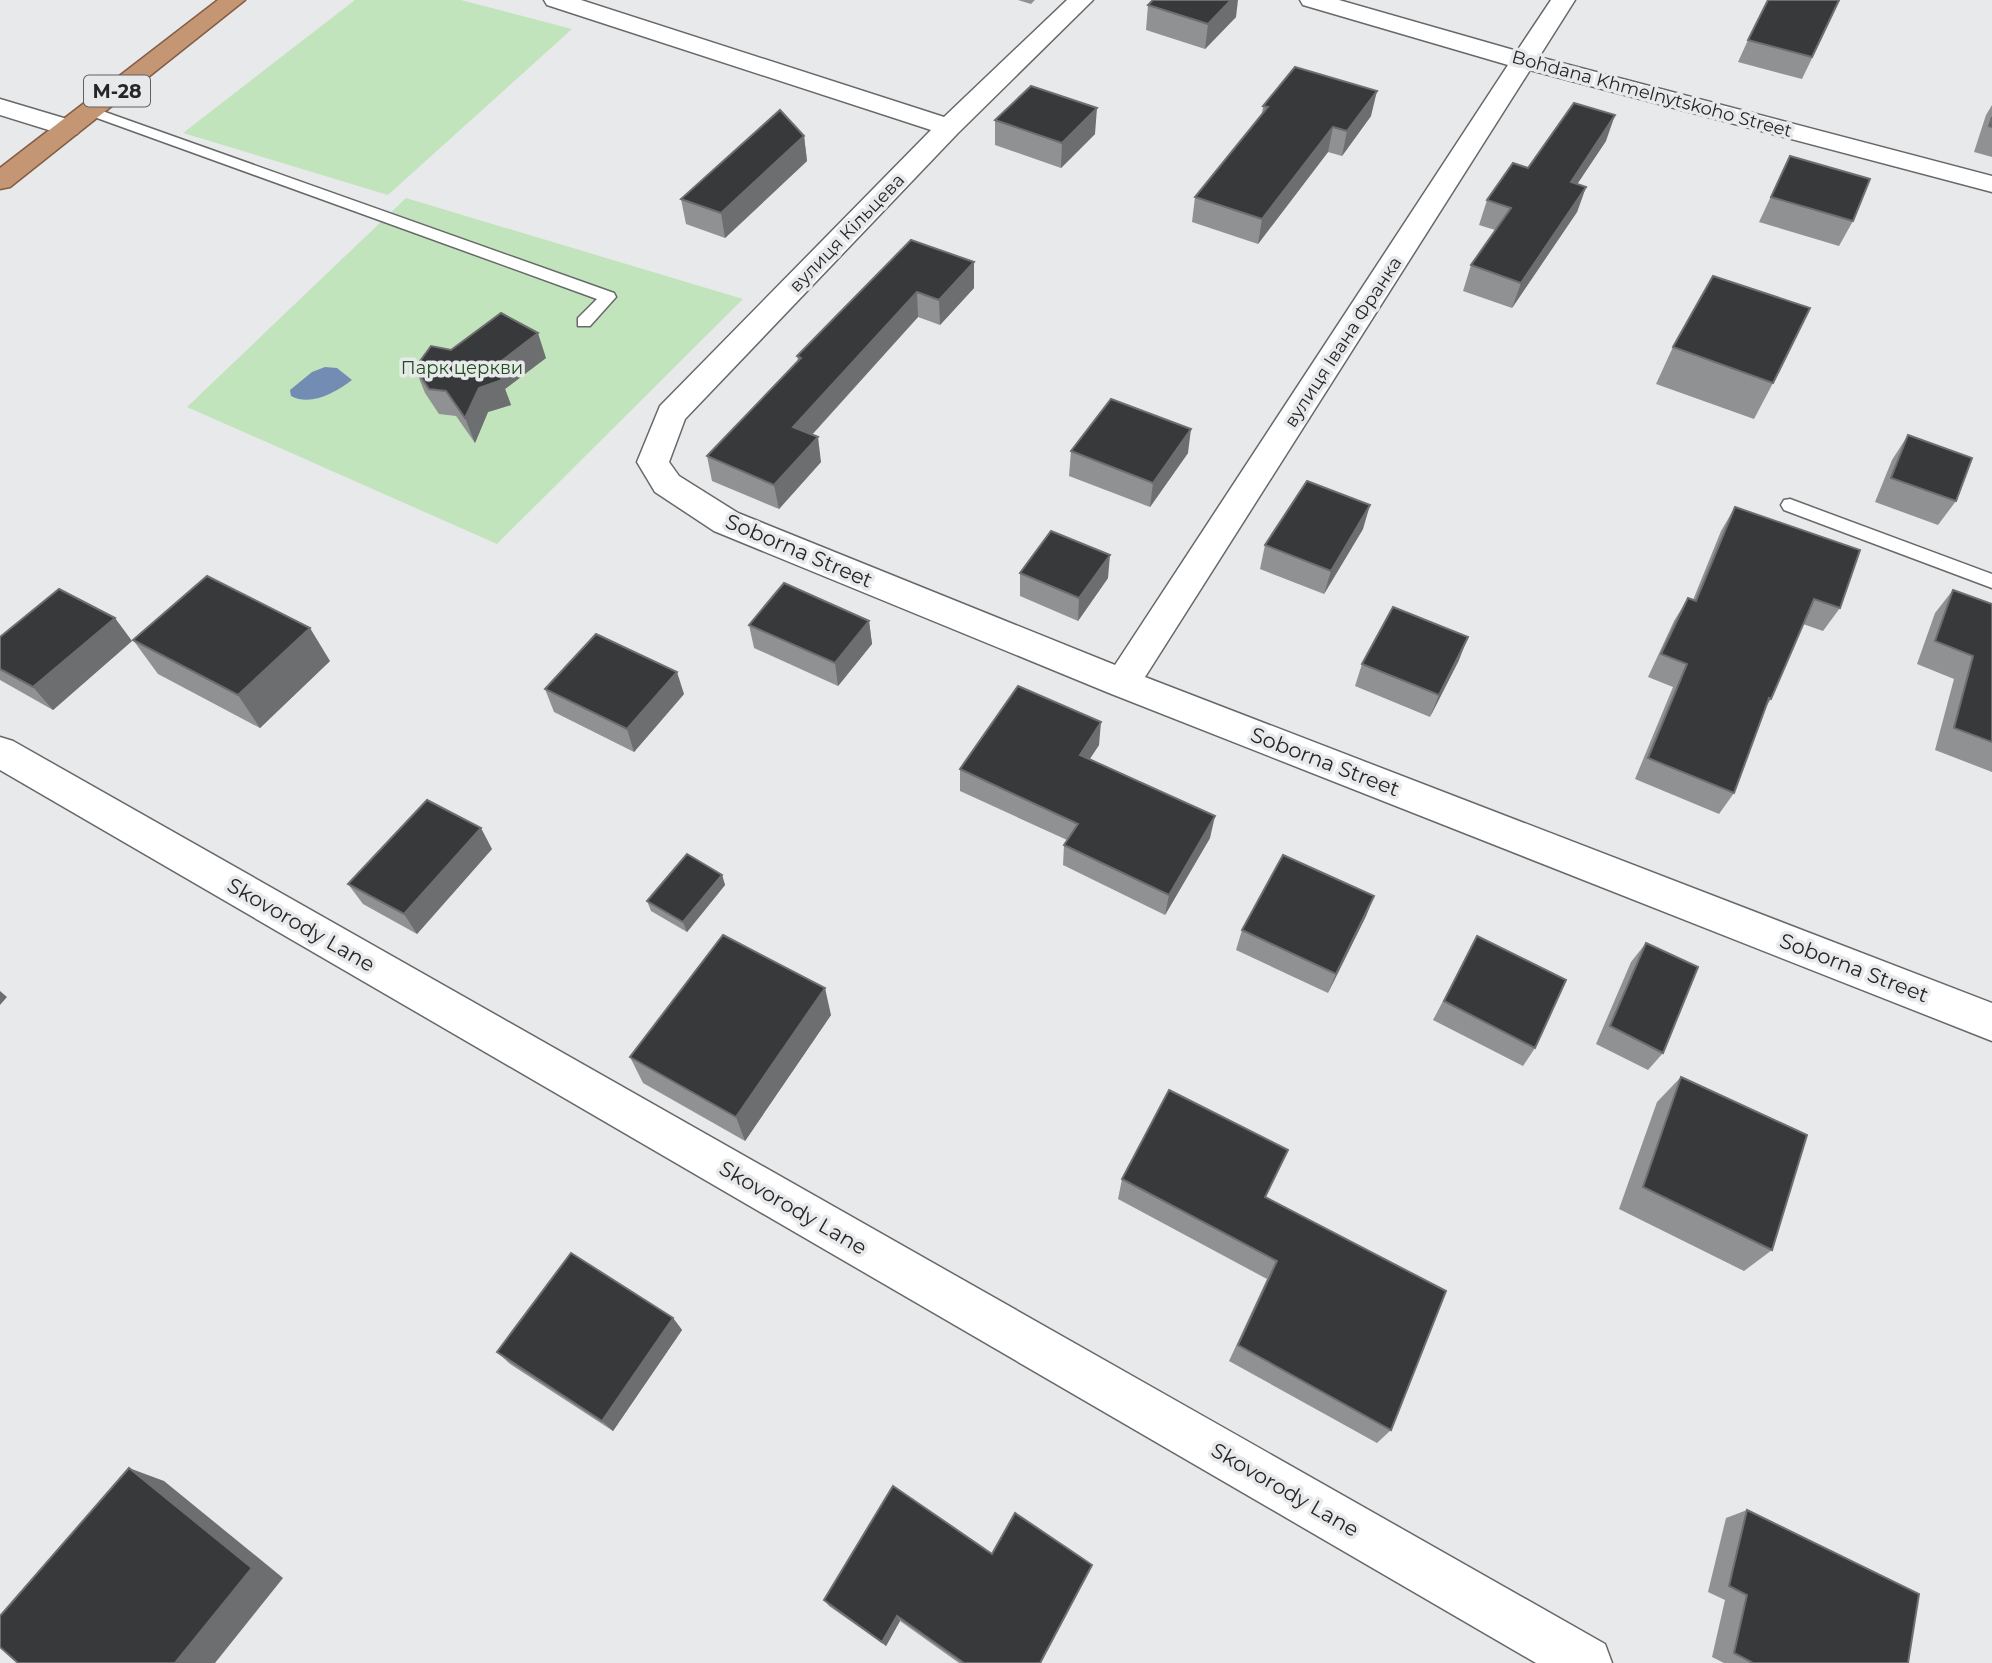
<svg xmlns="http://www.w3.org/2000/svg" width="1992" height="1663" font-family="Montserrat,sans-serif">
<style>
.green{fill:#c2e4bd}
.water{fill:#738cb3}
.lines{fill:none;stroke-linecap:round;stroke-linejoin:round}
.service-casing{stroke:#676869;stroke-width:3}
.minor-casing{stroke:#676869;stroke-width:3}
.trunk-casing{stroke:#845d43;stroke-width:3}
.service{fill:#fff;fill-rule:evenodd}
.minor{fill:#fff;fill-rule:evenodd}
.trunk{fill:#c49674;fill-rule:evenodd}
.wall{fill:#909192}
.shaded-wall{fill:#6d6e6f}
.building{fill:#38393a;stroke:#6d6e6f;stroke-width:2}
.labels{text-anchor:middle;stroke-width:7;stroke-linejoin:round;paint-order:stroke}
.far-street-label{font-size:18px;fill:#262627;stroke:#e8e9eb}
.far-park-label{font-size:18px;fill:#204f1b;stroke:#e8e9eb}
.shield{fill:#e8e9eb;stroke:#606062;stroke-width:2}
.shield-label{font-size:19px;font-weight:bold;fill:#262627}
.street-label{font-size:21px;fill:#262627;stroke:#e8e9eb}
</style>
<rect width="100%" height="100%" fill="#e8e9eb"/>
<g class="green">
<polygon points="355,0 461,0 572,29 388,195 183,133"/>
<polygon points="406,198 743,299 497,544 187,407"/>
</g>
<path class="water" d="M 325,367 L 337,368 L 352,380 C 336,392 311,407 291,396 L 290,390 L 312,372 Z"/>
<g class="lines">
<defs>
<g id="service">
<polygon points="91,107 614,293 616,297 590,326 578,326 578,318 597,299 86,114 86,108"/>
<polygon points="1790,499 1992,574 1992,588 1784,510 1781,505 1784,500"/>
</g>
<g id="minor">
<polygon points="544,0 581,0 944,117 1067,0 1093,0 958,133 685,419 669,462 679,476 738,513 1115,665 1508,65 1303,5 1300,0 1339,0 1517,51 1551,0 1575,0 1539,57 1992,176 1992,192 1530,70 1145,677 1992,1003 1992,1041 1109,693 714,531 655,492 637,462 660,406 931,130 547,5"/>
<polygon points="0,99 77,122 81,128 77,134 68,136 0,115"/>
<polygon points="0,737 13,741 1605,1644 1612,1663 1536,1663 0,770"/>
</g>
<polygon id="trunk" points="218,0 245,0 10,187 0,189 0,168"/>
</defs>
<use href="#service" class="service-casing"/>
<use href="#minor" class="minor-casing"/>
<use href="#trunk" class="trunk-casing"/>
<use href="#service" class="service"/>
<use href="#minor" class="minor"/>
<use href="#trunk" class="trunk"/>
</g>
<g class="wall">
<polygon points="1018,0 1035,0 1031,4"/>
<polygon points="1840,0 1802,79 1738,62 1748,40"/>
<polygon points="1148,5 1236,17 1205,49 1146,30"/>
<polygon points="1992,105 1992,157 1974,152 1986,115"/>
<polygon points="1263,106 1371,116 1342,156 1328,152 1258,244 1192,222 1195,197 1262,114"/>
<polygon points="995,120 1095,134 1061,168 995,145"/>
<polygon points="804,136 807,161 725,238 686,224 681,199"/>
<polygon points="1606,141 1577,184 1586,187 1577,212 1512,308 1463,291 1471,265 1495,230 1479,225 1487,200 1528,168"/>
<polygon points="1790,156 1853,221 1839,246 1759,222"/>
<polygon points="974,262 974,288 940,325 918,317 812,435 821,462 779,509 712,481 707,456 798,361 797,356"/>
<polygon points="1673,347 1773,383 1754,419 1656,384"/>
<polygon points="451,350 546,358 505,389 511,405 488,412 475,443 456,416 439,414 425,393 415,368"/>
<polygon points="1908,435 1956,501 1938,525 1875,502 1892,460"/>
<polygon points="1071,451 1188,453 1150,507 1069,476"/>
<polygon points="1735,507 1840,608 1823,631 1803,624 1771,699 1765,708 1734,793 1719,814 1635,779 1673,687 1648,677 1674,621 1688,598 1693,600 1721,531"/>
<polygon points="1363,529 1324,594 1260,569 1265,545"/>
<polygon points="1020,573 1108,578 1078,621 1020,596"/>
<polygon points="1953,590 1992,604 1992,772 1935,750 1954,679 1917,664 1935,613"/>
<polygon points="869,621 872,644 838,686 754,648 749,625"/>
<polygon points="0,637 132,641 53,710 0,680"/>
<polygon points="133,640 330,661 260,728 158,674"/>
<polygon points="1459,660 1430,717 1355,686 1362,664"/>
<polygon points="545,689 684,694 634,752 554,712"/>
<polygon points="1099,745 1089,759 1210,838 1165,915 1063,865 1064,845 1067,840 960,791 960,769"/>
<polygon points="492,849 417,934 363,904 348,884"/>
<polygon points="722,875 725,885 687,932 651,911 647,901"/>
<polygon points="1374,896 1366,916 1328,993 1236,950 1242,930"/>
<polygon points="1477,936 1535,1048 1523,1066 1433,1020"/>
<polygon points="1646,943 1663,1053 1648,1070 1596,1044 1631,962"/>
<polygon points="831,1015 745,1141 643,1083 630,1057"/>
<polygon points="1681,1077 1772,1250 1744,1271 1619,1209 1657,1102"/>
<polygon points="1122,1179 1266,1198 1391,1430 1377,1443 1229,1361 1267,1279 1118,1199"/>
<polygon points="673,1318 682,1330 613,1431 510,1364 497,1352"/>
<polygon points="1747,1510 1908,1663 1724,1663 1712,1657 1725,1600 1708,1592 1726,1518"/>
<polygon points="992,1554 1092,1565 1041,1663 959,1663 900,1621 886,1646 829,1606 824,1600"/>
</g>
<g class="shaded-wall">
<polygon points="1231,0 1238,0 1236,17 1205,49 1208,24"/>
<polygon points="1377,91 1371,116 1342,156 1347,131"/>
<polygon points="1097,108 1095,134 1061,168 1062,143"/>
<polygon points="1615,115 1606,141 1562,207 1571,182"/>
<polygon points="1333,127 1328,152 1258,244 1262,219"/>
<polygon points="804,136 807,161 725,238 721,213"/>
<polygon points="1586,187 1577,212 1512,308 1521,283"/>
<polygon points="974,262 974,288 940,325 939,300"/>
<polygon points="917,292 918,317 796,452 793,427"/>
<polygon points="538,333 546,358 505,389 511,405 488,412 475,443 465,418 479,388 495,366"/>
<polygon points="1191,429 1188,453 1150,507 1153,483"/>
<polygon points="818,437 821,462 779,509 774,485"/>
<polygon points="1370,505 1363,529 1324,594 1331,571"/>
<polygon points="1110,555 1108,578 1078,621 1079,598"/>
<polygon points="115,618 132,641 53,710 33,687"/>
<polygon points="869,621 872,644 838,686 835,663"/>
<polygon points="310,628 330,661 260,728 238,695"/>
<polygon points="1468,637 1459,660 1430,717 1439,695"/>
<polygon points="677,672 684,694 634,752 627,729"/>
<polygon points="1101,722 1099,745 1078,777 1080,755"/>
<polygon points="1215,816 1210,838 1165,915 1169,895"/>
<polygon points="481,828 492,849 417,934 404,914"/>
<polygon points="722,875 725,885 687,932 683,922"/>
<polygon points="1374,896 1366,916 1328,993 1336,974"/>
<polygon points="825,988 831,1015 745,1141 736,1117"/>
<polygon points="0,991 7,997 0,1005"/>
<polygon points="673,1318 682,1330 613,1431 602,1421"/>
<polygon points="129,1468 164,1481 283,1578 215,1663 175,1663"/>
<polygon points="897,1616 900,1621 886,1646 882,1642"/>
</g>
<g class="building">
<polygon points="1153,0 1231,0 1208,24 1148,5"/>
<polygon points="1768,0 1839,0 1812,57 1748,40"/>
<polygon points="1295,67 1377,91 1347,131 1333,127 1262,219 1195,197 1268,107 1263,106"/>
<polygon points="1031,86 1097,108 1062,143 995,120"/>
<polygon points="1574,103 1615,115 1571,182 1586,187 1521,283 1471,265 1511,208 1487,200 1513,163 1528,168"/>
<polygon points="780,110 804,136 721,213 681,199"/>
<polygon points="1992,117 1992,127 1989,126"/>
<polygon points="1790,156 1870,179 1853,221 1771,197"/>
<polygon points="911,240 974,262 939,300 917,292 793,427 818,437 774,485 707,456 801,358 797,356"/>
<polygon points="1713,276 1810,308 1773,383 1673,347"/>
<polygon points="501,313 538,333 495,366 502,380 479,388 465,418 446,391 429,389 415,368 431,346 451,350"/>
<polygon points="1111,399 1191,429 1153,483 1071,451"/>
<polygon points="1908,435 1972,458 1956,501 1891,478"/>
<polygon points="1307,481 1370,505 1331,571 1265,545"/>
<polygon points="1735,507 1860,550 1840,608 1814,599 1771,699 1769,698 1734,793 1648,758 1687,664 1661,654 1688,598 1696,601"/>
<polygon points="1051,531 1110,555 1079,598 1020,573"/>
<polygon points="207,576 310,628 238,695 133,640"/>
<polygon points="784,583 869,621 835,663 749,625"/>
<polygon points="59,589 115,618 33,687 0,669 0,637"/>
<polygon points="1953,590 1992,604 1992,742 1954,728 1973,656 1935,641"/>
<polygon points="1393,607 1468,637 1439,695 1362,664"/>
<polygon points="596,634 677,672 627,729 545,689"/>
<polygon points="1018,686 1101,722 1080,755 1215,816 1169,895 1064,845 1078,824 960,769"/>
<polygon points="427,800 481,828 404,914 348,884"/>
<polygon points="687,854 722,875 683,922 647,901"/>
<polygon points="1283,855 1374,896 1336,974 1242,930"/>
<polygon points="723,935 825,988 736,1117 630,1057"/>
<polygon points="1477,936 1566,980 1535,1048 1444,1001"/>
<polygon points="1646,943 1698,967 1663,1053 1610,1026"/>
<polygon points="1681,1077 1807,1135 1772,1250 1643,1187"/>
<polygon points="1169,1090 1288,1150 1265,1197 1446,1291 1391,1430 1238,1345 1277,1261 1122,1179"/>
<polygon points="571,1253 673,1318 602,1421 497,1352"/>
<polygon points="129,1468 252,1568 175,1663 18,1663 0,1647 0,1616"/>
<polygon points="893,1486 992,1554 1015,1513 1092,1565 1040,1663 964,1663 897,1616 882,1642 824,1600"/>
<polygon points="1747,1510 1919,1594 1908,1663 1753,1663 1734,1653 1747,1595 1729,1586"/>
</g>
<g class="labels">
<g class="far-street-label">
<text transform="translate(1652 94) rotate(15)" y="6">Bohdana Khmelnytskoho Street</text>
<text transform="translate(847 233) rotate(-46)" y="6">вулиця Кільцева</text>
<text transform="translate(1343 342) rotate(-57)" y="6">вулиця Івана Франка</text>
</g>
<g class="far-park-label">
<text x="462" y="374">Парк церкви</text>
</g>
<rect class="shield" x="84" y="75.5" width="66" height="31" rx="5"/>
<g class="shield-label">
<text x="117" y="98">М-28</text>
</g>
<g class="street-label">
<text transform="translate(799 551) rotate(23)" y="7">Soborna Street</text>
<text transform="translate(1325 762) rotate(21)" y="7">Soborna Street</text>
<text transform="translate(301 925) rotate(30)" y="7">Skovorody Lane</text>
<text transform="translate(1854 968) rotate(21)" y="7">Soborna Street</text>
<text transform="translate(793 1208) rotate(30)" y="7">Skovorody Lane</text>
<text transform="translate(1285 1490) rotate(30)" y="7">Skovorody Lane</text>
</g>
</g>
</svg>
